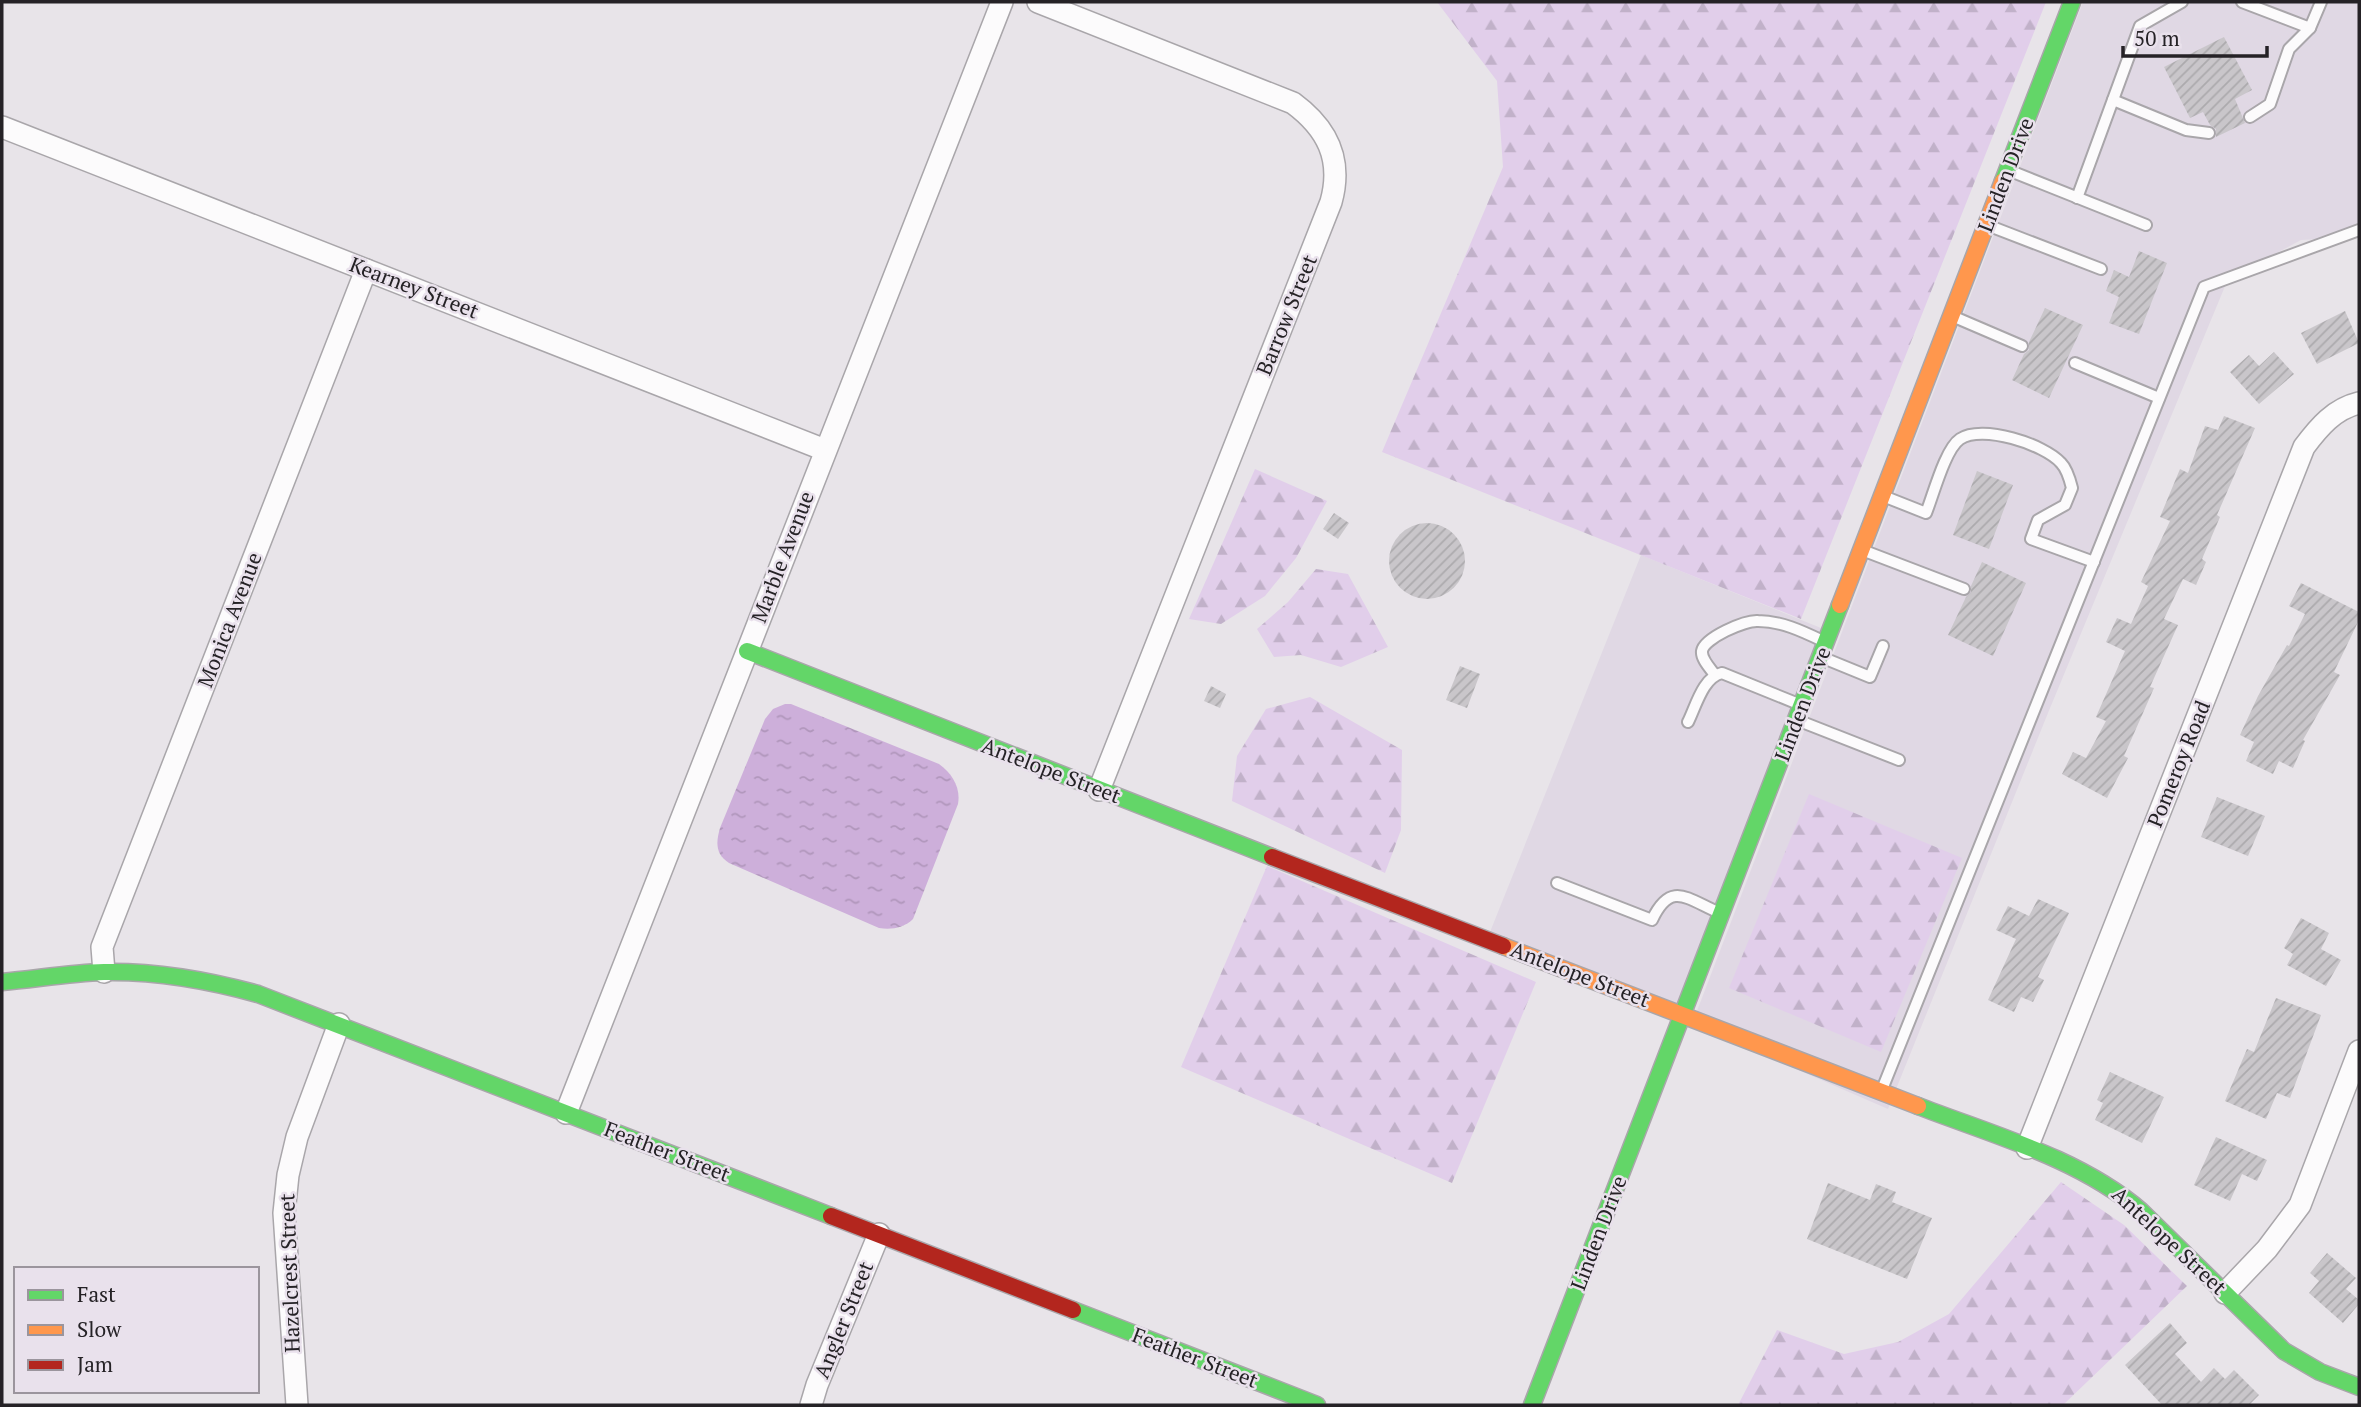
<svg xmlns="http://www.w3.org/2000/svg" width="2361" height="1407" font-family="'PT Serif',serif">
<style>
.built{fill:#e0d8e4}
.forest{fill:url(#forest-firs)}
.water{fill:url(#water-ripples)}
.building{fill:url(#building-hatch)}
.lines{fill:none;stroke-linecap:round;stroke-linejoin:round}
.lane-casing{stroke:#a9a6aa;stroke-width:14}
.street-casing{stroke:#a9a6aa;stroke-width:24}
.fast-casing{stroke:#a9a6aa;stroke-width:19}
.slow-casing{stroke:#a9a6aa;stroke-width:19}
.jam-casing{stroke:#a9a6aa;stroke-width:19}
.lane{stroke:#fcfbfc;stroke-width:10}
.street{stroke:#fcfbfc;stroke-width:21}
.fast{stroke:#63d668;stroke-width:16}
.slow{stroke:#ff974d;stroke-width:16}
.jam{stroke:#b3261e;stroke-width:16}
.labels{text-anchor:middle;stroke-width:5;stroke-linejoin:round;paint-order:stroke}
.street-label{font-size:21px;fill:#252226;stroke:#e9e1ec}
</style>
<defs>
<pattern id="forest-firs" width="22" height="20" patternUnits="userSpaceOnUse" patternTransform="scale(1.75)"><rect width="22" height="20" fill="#e1ceea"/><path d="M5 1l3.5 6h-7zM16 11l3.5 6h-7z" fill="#c1b1c9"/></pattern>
<pattern id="water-ripples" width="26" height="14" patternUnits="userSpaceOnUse" patternTransform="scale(1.75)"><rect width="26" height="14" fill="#cdafda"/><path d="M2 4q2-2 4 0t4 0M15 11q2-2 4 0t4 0" fill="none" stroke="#b096bb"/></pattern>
<pattern id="building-hatch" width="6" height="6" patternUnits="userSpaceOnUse" patternTransform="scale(1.75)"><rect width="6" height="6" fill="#c9c6ca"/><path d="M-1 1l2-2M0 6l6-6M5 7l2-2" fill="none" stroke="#acaaad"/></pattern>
</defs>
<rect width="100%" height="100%" fill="#e8e4e9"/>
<g class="built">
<polygon points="2083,2 2353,2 2359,4 2359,237 2301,240 2228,279 2048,713 1888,1109 1692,1024"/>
<polygon points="1641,555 1821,628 1673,1016 1486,942"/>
</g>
<g class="forest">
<polygon points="1437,2 2046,2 1801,619 1382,452 1503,167 1497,81"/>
<polygon points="1255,469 1327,501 1296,558 1265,596 1221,624 1189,619"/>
<polygon points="1316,569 1348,574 1388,647 1341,667 1301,655 1274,657 1257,629 1288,602"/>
<polygon points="1310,697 1402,750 1401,830 1385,873 1232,801 1237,756 1266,709"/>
<polygon points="1809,794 1962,858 1881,1052 1729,988"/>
<polygon points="1267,866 1536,982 1452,1183 1181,1067"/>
<polygon points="2061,1182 2124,1225 2187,1286 2063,1405 1738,1405 1777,1330 1844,1354 1898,1342 1949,1314"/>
</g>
<path class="water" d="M 785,704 L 791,704 L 939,764 C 952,773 961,788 958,804 L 913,919 C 904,928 891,930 879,928 L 729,863 C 715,854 716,842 720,828 L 765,719 L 773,709 Z"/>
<g class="building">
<polygon points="2224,37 2252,90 2235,99 2245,123 2216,137 2216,129 2210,125 2203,112 2190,118 2164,67"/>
<polygon points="2139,251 2167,263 2139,334 2109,323 2119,297 2106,291 2114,270 2129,277"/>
<polygon points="2045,308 2083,325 2049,398 2012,380 2024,354 2029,350 2029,342"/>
<polygon points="2345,311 2359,343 2317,364 2301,333"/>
<polygon points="2274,352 2294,374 2259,404 2230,372 2249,355 2259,366"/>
<polygon points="2224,416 2255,428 2217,515 2220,517 2202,559 2206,562 2196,585 2183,579 2164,619 2178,625 2150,687 2154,688 2124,756 2128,758 2107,798 2062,774 2073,752 2086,758 2106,721 2096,717 2125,651 2106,642 2117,618 2131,624 2148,586 2141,582 2170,521 2160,517 2180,469 2188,473 2205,426 2218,430"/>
<polygon points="1977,471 2013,485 1989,549 1953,535"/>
<polygon points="1334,513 1349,523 1338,539 1323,529"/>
<circle cx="1427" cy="561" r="38"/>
<polygon points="1982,562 2026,583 1993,656 1948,635 1966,597 1971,592 1971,586"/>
<polygon points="2301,583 2359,612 2359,620 2334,672 2340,675 2303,740 2305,741 2293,768 2279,761 2273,774 2246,761 2254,742 2240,735 2258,696 2287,645 2289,646 2305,614 2289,606"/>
<polygon points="1460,666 1480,674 1467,708 1446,700"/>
<polygon points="1211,686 1226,694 1220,708 1204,701"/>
<polygon points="2217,797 2265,816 2248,856 2201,837"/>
<polygon points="2038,899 2069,913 2038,977 2044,980 2033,1002 2021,997 2014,1012 1988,1000 2016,939 1996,930 2008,906 2029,916"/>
<polygon points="2301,918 2329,933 2321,949 2341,960 2326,986 2287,965 2293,954 2284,948"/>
<polygon points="2276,998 2321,1015 2290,1098 2277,1093 2266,1119 2225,1101 2247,1049 2254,1052"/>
<polygon points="2110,1072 2164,1097 2142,1143 2095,1120 2103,1103 2097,1100"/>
<polygon points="2216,1137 2267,1160 2257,1181 2242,1174 2230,1201 2194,1185"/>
<polygon points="1828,1183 1870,1200 1876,1184 1896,1192 1892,1202 1932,1218 1907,1279 1807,1239"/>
<polygon points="2327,1253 2356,1278 2346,1289 2359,1300 2359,1304 2343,1323 2309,1293 2319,1281 2310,1273"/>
<polygon points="2170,1323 2187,1343 2175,1354 2201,1382 2214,1368 2225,1379 2234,1370 2259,1395 2249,1405 2162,1405 2125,1365"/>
</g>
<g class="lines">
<defs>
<g id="lane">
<polyline points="2242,2 2310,28 2321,2"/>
<polyline points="2113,100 2186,130 2209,133"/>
<polyline points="2250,117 2270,104 2289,49 2310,28"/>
<polyline points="2008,170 2146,225"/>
<polyline points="2077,198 2140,26 2182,2"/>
<polyline points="1987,225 2101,269"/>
<polyline points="1952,316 2022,346"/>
<polyline points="2075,363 2159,398"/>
<path d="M 1883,496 L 1926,513 C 1933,496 1945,449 1960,439 C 1982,424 2044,444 2061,463 C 2067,469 2070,480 2072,488 L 2065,505 L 2038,520 L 2031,539 L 2094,562"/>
<polyline points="1862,550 1964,589"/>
<polyline points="1821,657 1870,677 1883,646"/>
<path d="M 1715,675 C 1710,668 1701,659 1702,651 C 1704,638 1745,620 1758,621 C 1782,621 1804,632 1825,642"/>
<polyline points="1797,720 1899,760"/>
<path d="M 1688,722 C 1696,706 1703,677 1722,673 L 1801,705"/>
<path d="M 1557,883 L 1652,920 C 1671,880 1687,899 1720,913"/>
<polyline points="1881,1092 2204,287 2359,230"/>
</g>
<g id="street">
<path d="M 1038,2 L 1293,103 C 1327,128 1343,159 1331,202 L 1099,790"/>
<polyline points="2,127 825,450"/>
<polyline points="104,972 102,947 366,270"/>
<polyline points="566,1113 1002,2"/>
<path d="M 2027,1148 L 2304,447 C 2319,427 2334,409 2359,403"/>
<polyline points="2225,1293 2267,1249 2300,1205 2359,1051"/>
<polyline points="297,1405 284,1213 288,1175 297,1137 339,1024"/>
<polyline points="811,1405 817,1385 879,1234"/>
</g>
<g id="fast">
<polyline points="2003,181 2072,2"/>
<polyline points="747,651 1272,857"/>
<path d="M 2,982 C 36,979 70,973 104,972 C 157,971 208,980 258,994 L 831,1216"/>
<path d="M 1918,1106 C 1993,1135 2079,1158 2141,1211 L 2284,1351 L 2320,1372 L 2359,1387"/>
<polyline points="1073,1310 1317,1405"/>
<polyline points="1532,1405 1840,605"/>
</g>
<g id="slow">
<polyline points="1840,605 2003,181"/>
<polyline points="1503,946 1918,1106"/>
</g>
<g id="jam">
<polyline points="1272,857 1503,946"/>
<polyline points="831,1216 1073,1310"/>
</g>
</defs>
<use href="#lane" class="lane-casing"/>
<use href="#street" class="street-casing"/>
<use href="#fast" class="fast-casing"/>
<use href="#slow" class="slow-casing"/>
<use href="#jam" class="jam-casing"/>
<use href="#lane" class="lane"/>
<use href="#street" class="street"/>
<use href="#fast" class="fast"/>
<use href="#slow" class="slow"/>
<use href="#jam" class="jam"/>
</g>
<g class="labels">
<g class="street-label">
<text transform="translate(2006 175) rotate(-69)" y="7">Linden Drive</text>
<text transform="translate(414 288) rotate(21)" y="7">Kearney Street</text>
<text transform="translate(1287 315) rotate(-68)" y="7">Barrow Street</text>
<text transform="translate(783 557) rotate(-69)" y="7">Marble Avenue</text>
<text transform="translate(230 620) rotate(-69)" y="7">Monica Avenue</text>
<text transform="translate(1803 704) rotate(-69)" y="7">Linden Drive</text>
<text transform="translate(2179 764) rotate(-68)" y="7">Pomeroy Road</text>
<text transform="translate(1051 771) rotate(21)" y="7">Antelope Street</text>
<text transform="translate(1580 975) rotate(21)" y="7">Antelope Street</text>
<text transform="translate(667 1152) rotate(21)" y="7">Feather Street</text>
<text transform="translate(1599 1233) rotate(-69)" y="7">Linden Drive</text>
<text transform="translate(2169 1241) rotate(43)" y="7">Antelope Street</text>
<text transform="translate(290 1273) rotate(-92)" y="7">Hazelcrest Street</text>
<text transform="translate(844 1320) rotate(-68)" y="7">Angler Street</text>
<text transform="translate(1195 1358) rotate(21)" y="7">Feather Street</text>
</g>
</g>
<rect width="2361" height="1407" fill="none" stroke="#252226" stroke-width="7"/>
<rect x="14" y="1267" width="245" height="126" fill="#e9e1ec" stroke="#9b959d" stroke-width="2"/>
<rect x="28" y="1290" width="35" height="10" fill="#63d668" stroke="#9b959d" stroke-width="2"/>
<text x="77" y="1302" font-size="21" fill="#252226">Fast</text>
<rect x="28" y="1325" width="35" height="10" fill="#ff974d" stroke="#9b959d" stroke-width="2"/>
<text x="77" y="1337" font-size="21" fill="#252226">Slow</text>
<rect x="28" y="1360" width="35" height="10" fill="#b3261e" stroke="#9b959d" stroke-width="2"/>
<text x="77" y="1372" font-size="21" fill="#252226">Jam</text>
<path d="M2123 46v10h144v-10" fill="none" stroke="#252226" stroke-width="3.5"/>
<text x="2134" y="46" font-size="21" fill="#252226" stroke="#e9e1ec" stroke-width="5" paint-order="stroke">50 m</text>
</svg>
